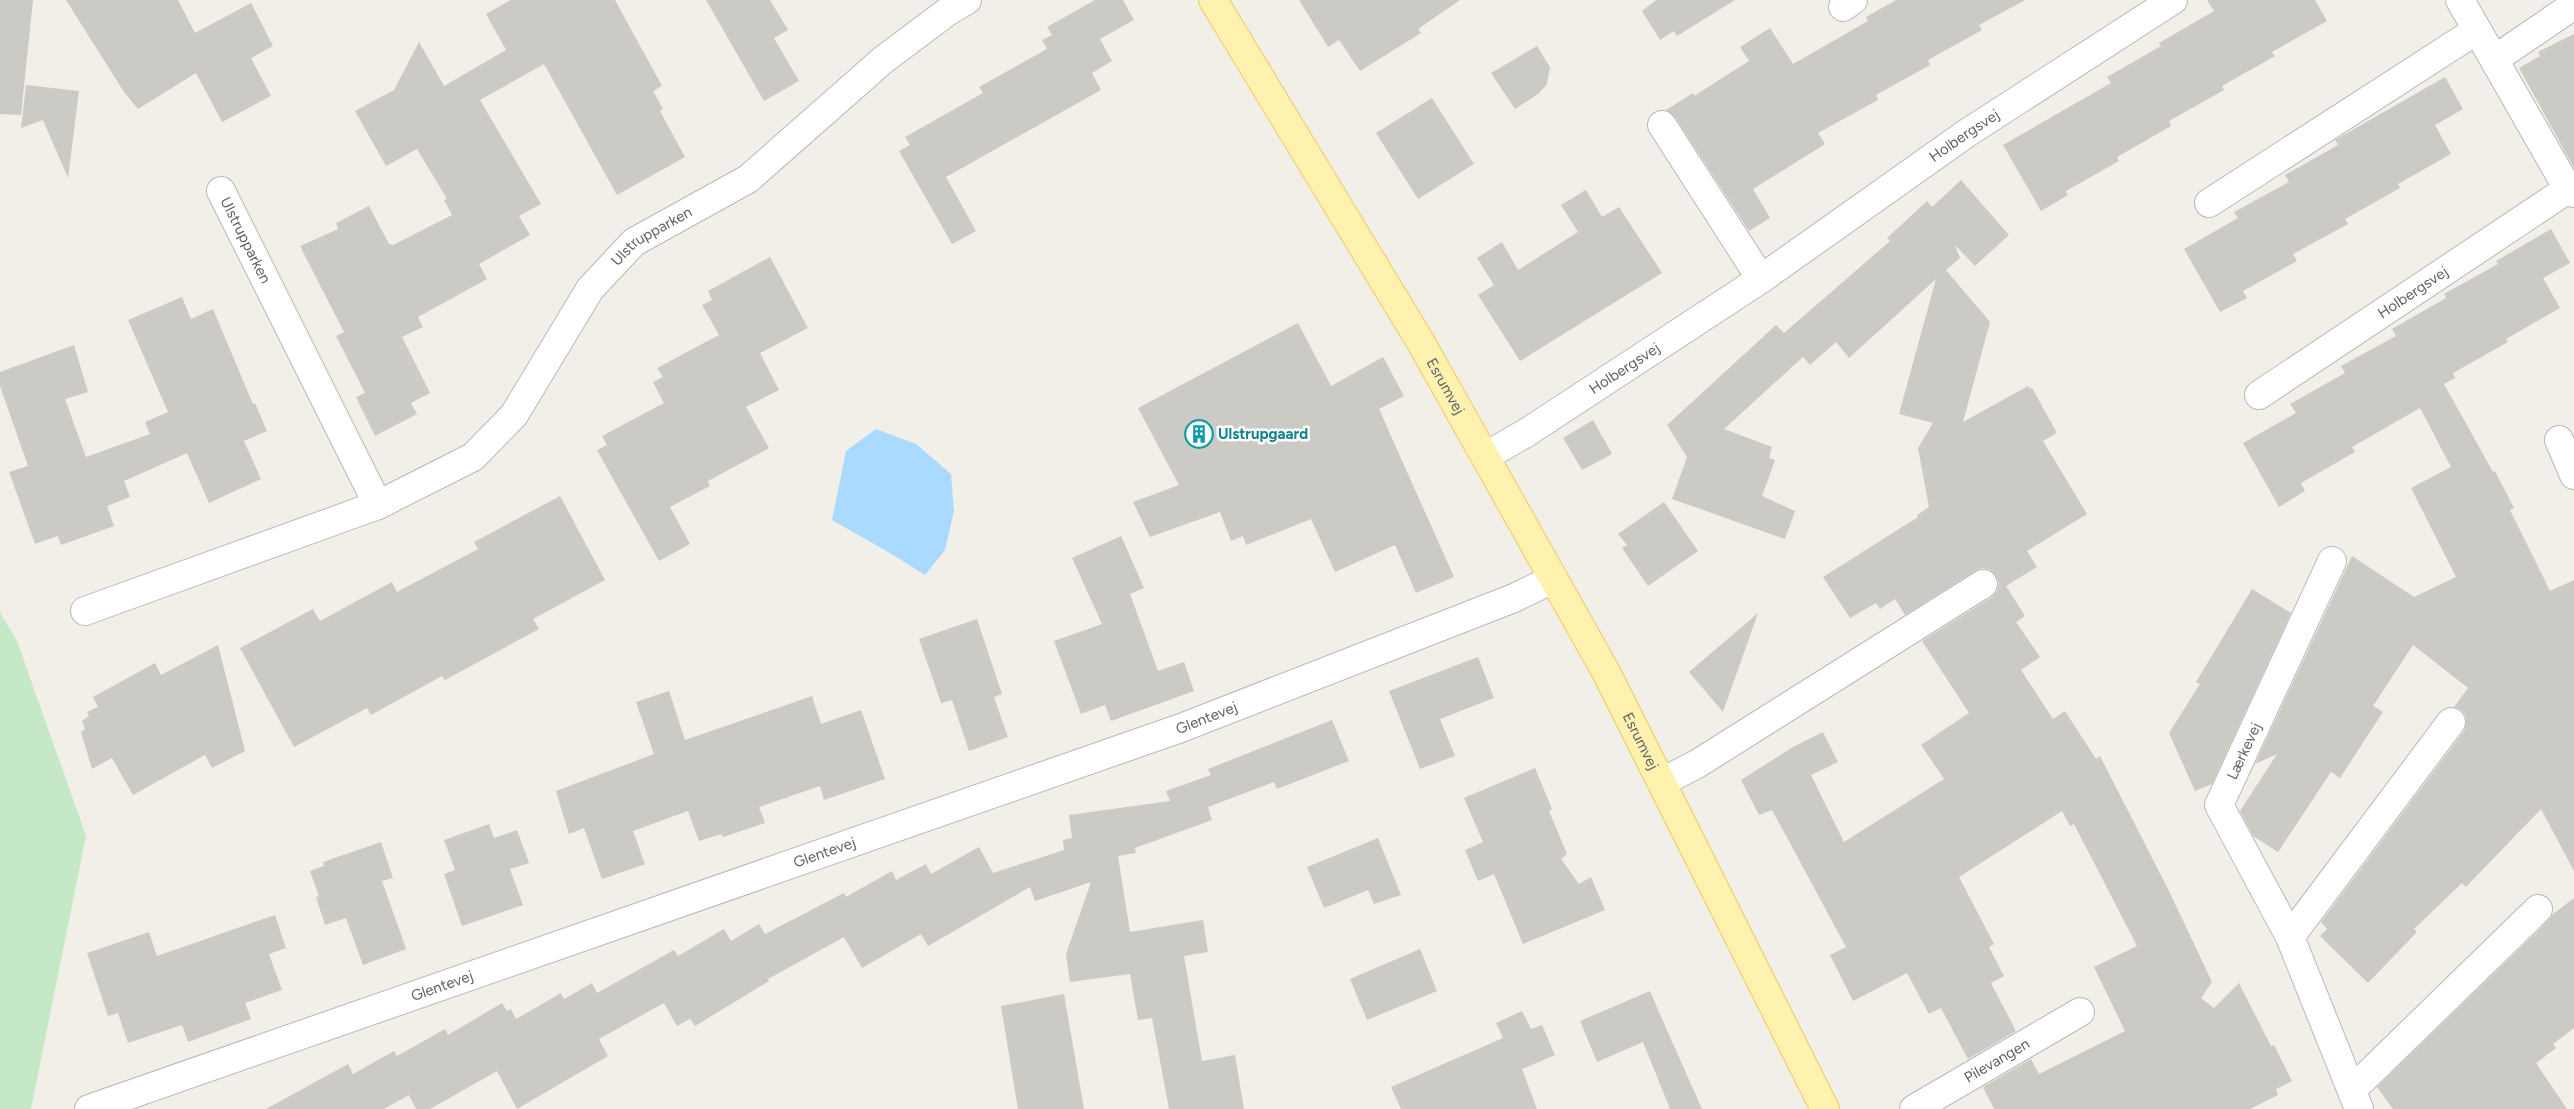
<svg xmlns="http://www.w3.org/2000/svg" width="2574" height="1109" font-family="Figtree,sans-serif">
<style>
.green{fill:#c5e8c5}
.water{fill:#aadaff}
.building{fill:#cccac5}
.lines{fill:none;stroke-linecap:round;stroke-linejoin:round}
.minor-casing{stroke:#b5b8bc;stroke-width:30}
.major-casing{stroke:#f2c960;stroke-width:30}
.minor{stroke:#fff;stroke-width:28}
.major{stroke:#fff2af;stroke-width:28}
.labels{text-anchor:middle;stroke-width:5;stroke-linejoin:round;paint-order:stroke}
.street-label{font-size:15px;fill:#5f6368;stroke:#fff}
.culture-label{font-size:15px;font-weight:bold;fill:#0d838f;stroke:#fff;text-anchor:start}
</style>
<rect width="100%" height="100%" fill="#f1efe8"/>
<polygon class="green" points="0,612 17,641 86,836 31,1109 0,1109"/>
<polygon class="water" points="876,429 916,444 951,474 954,511 945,550 925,575 895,556 832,520 846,451"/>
<g class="building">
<polygon points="0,0 33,0 21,115 0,114"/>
<polygon points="66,0 178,0 195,33 251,3 273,46 251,58 271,96 222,122 196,73 138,109 124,92"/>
<polygon points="511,0 615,0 662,86 653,91 663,109 660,111 685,157 617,195 544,64 480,100 541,204 519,216 530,235 479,264 487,279 418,317 423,327 402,337 430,393 411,403 417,414 375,436 356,397 365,393 336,336 344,332 300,246 338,229 336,223 369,206 389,244 393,245 452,215 444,200 447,199 417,149 386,166 355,111 394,90 419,42 444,86 506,50 486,14"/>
<polygon points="706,0 770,0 788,30 774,38 799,81 764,101"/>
<polygon points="1095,0 1123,0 1134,20 1100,39 1112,61 1092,73 1101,90 946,177 976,231 952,244 899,151 910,145 905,137 983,93 979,87 1047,49 1042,40 1052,35 1047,27"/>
<polygon points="1299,0 1460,0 1418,29 1421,33 1360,71 1339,40 1328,47"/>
<polygon points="1656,0 1735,0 1677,36 1674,31 1660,40 1642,11"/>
<polygon points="1896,0 2025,0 1979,25 1982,30 1928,60 1930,65 1876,95 1878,100 1818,133 1825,144 1753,189 1770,218 1749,231 1675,117 1666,110 1693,93 1694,96 1749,61 1740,47 1770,28 1793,64 1868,21 1866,17"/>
<polygon points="2207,0 2315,0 2327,21 2272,52 2275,56 2222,86 2224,90 2169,121 2171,126 2117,157 2119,161 2066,191 2068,195 2041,211 2003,145 2111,83 2107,77 2161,46 2159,43 2214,11"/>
<polygon points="2574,34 2574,168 2519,68 2540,56 2538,52"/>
<polygon points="1537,46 1550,67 1547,84 1538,94 1515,109 1491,73"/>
<polygon points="2445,77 2463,109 2435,125 2451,154 2398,184 2400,188 2345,219 2348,224 2293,254 2297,261 2243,291 2247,298 2220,312 2184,249 2238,218 2234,212 2289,182 2285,175 2338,145 2335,140"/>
<polygon points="26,85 79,91 68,178 43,120 21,128"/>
<polygon points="1432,98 1474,164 1418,199 1376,133"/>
<polygon points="1961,180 2009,235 1975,266 1955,245 1960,258 1946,270 1990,322 1963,422 2028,386 2030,389 2032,388 2057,433 2043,441 2087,514 2027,551 2037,567 2006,586 2025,616 2016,622 2040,657 2021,670 2053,719 2065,711 2096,759 2100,756 2169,891 2212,982 2201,998 2214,1008 2239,983 2271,1046 2274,1045 2292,1081 2276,1089 2278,1095 2250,1109 1994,1109 1983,1087 2031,1059 2039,1074 2125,1031 2094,967 2137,946 2074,824 2070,826 2062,811 1959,877 1994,944 1989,947 2004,976 1991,983 2016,1031 1968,1059 1941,1008 1929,1014 1907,973 1853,1001 1830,955 1846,947 1772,810 1759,815 1741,780 1793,747 1823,732 1838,762 1811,775 1844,842 1944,779 1921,745 1969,713 1922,641 1992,597 1997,591 1999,583 1996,576 1990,570 1982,568 1975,571 1905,615 1895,599 1880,609 1876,603 1850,618 1823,577 1918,517 1917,515 1929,507 1918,448 1933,423 1899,414 1936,279 1849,358 1836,342 1810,365 1803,357 1724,429 1772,447 1769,458 1775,460 1762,496 1795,511 1785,539 1672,499 1687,457 1667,425 1776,325 1784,333 1890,241 1887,238 1927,201 1932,207"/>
<polygon points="1586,190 1602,217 1619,207 1662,273 1520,361 1478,295 1494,285 1477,258 1502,242 1518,270 1578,232 1561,205"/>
<polygon points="2551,229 2570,263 2543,278 2560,308 2506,339 2508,342 2453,373 2455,378 2444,384 2493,472 2495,471 2514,508 2510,510 2550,591 2574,580 2574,871 2541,809 2466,887 2462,883 2414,929 2417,932 2368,983 2320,936 2327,929 2321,922 2464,731 2466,724 2466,716 2461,710 2454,707 2468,688 2413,645 2373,706 2383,712 2340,778 2331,772 2278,852 2253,836 2240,811 2277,754 2255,764 2352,556 2414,597 2456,577 2411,488 2451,467 2420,408 2352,447 2355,452 2301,483 2305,491 2279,507 2243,443 2296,413 2290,404 2345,373 2341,366 2396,336 2392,329 2446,298 2444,294 2498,264 2496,261"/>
<polygon points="770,257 808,328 760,353 779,390 746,407 769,448 708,481 710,486 670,507 690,544 659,561 597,450 607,445 602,436 664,403 653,382 663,377 657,368 719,335 702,305 712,300 708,291"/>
<polygon points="182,297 191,319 213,309 253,404 255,403 267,431 244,441 261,479 209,503 187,453 124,481 130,497 107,506 114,526 61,545 58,536 35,544 9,472 28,466 0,386 0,372 74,345 88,392 65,399 86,457 150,434 145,422 168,412 128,320"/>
<polygon points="1298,323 1331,386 1383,357 1404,396 1379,409 1454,577 1416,593 1395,545 1335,572 1311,519 1246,545 1243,536 1231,541 1220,512 1150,537 1133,502 1179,485 1138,408"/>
<polygon points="1593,420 1612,454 1582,470 1563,438"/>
<polygon points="560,496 605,580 533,619 539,629 445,680 442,676 371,715 367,708 294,747 240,648 313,609 320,621 392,582 397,592 478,549 474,542"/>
<polygon points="1664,502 1698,551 1648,586 1622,548 1627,545 1618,534"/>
<polygon points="1121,536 1144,588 1130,594 1158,671 1184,662 1194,691 1111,721 1105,705 1081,714 1054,641 1102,624 1072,558"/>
<polygon points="2252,589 2291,613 2212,784 2195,791 2169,733 2200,684 2196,682"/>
<polygon points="1758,613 1723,712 1689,672"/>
<polygon points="977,619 1002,694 994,697 1008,737 969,751 952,700 941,703 919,639"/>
<polygon points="218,645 245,751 212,768 205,755 133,795 112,758 92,769 81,732 85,729 82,721 89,716 87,712 98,707 93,697 155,663 161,675"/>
<polygon points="1478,657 1494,698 1440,719 1455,756 1420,769 1389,691"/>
<polygon points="669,691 685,740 812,696 821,724 861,710 885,779 824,800 820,786 759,807 765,823 723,837 721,834 699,841 688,811 633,831 645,864 602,879 584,828 569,834 556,791 654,754 636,702"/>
<polygon points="1332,720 1349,761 1277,789 1274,782 1208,807 1212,820 1135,848 1136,853 1118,856 1130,932 1203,920 1208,952 1184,956 1202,1061 1235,1055 1244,1109 1169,1109 1152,1018 1138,1020 1130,974 1070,982 1066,954 1091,882 1035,901 1030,887 928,946 921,934 862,968 844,937 768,979 769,981 695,1026 690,1019 677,1026 664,1003 599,1039 608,1056 517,1109 497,1071 430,1109 416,1109 409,1095 384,1109 266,1109 348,1064 353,1074 394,1051 397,1056 445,1029 448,1035 502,1003 507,1011 511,1009 516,1019 561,993 564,999 592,983 597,993 674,950 678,956 724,929 731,941 759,924 765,934 844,893 846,897 892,871 896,880 926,864 931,874 979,847 993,873 1064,850 1063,840 1072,838 1069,815 1170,801 1166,791 1211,775 1208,769"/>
<polygon points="1535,768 1552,809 1549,811 1567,854 1561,859 1579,884 1591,877 1605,910 1523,944 1494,874 1478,881 1465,850 1483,842 1464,798"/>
<polygon points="489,824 494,838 517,830 529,863 510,869 523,905 462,926 444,874 455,870 444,840"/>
<polygon points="1378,838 1401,895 1374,904 1368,890 1324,908 1307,867"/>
<polygon points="381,842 393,878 382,881 406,949 363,965 346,918 325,925 316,897 319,896 310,871 324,866 323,862"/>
<polygon points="2574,898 2574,1028 2553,1044 2556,1048 2536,1063 2567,1109 2393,1109 2377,1087 2549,920 2553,914"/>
<polygon points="275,915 286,948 269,954 282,990 245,1003 251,1019 188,1042 182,1025 128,1043 118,1013 108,1016 87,953 149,932 157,956"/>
<polygon points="1420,949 1437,991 1367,1020 1350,979"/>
<polygon points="1650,991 1662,1019 1702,1109 1670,1109 1643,1042 1597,1062 1580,1021"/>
<polygon points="1064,994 1084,1109 1018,1109 1001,1006"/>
<polygon points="1522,1011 1531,1029 1542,1025 1555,1055 1522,1069 1537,1109 1401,1109 1391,1087 1503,1038 1496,1023"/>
</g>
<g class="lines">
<defs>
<g id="minor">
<polyline points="2460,0 2568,189 2574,193"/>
<polyline points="1843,7 1853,0"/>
<polyline points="2495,59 2574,5"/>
<polyline points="1662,125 1761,279"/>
<path id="s1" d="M 221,191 L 378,505"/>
<polyline points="2209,203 2477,30"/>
<path id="s2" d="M 2259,395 L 2568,189"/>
<polyline points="2559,440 2574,475"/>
<path id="s3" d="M 1486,456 L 1526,433 L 1761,279 L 1967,133 L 2173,0"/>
<polyline points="2332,561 2219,805 2290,937 2359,1109"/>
<path id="s4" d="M 85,611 L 378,505 L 473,457 L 514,415 L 590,289 L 634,242 L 748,179 L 883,60 L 947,12 L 967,0"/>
<polyline points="1662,782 1697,764 1983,584"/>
<polyline points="2290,937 2451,722"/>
<polyline points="2352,1090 2538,909"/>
<path id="s5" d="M 89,1109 L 1181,728 L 1514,598 L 1553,579"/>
<path id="s6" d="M 1914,1109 L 2080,1012"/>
</g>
<g id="major">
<path id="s7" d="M 1213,0 L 1420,341 L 1606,672 L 1825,1109"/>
</g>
</defs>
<use href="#minor" class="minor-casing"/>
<use href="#major" class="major-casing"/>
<use href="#minor" class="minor"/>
<use href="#major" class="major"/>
</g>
<defs>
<symbol id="building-ring" viewBox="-11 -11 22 22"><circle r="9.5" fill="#fff" stroke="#0f9aa8" stroke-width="1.5"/><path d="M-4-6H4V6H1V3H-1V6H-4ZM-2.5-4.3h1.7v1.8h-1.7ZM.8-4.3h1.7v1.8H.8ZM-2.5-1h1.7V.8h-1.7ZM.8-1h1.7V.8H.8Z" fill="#0f9aa8"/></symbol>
</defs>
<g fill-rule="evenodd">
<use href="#building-ring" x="1183" y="418" width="32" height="32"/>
</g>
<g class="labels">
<g class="street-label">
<text dy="5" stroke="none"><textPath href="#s3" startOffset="576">Holbergsvej</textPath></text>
<text dy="5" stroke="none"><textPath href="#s4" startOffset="706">Ulstrupparken</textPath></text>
<text dy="5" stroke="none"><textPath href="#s1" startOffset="55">Ulstrupparken</textPath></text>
<text dy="5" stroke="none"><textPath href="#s2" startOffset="185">Holbergsvej</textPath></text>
<text dy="5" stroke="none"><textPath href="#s3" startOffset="164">Holbergsvej</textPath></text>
<text dy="5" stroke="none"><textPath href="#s7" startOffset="451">Esrumvej</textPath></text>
<text dy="5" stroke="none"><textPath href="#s5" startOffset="1184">Glentevej</textPath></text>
<text dy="5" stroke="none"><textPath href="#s7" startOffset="856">Esrumvej</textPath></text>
<text transform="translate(2244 751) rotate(-65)" y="5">Lærkevej</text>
<text dy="5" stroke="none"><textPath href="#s5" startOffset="779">Glentevej</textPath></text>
<text dy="5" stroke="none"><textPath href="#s5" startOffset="374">Glentevej</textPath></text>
<text dy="5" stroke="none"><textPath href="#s6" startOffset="96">Pilevangen</textPath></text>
</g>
<g class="culture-label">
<text x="1218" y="439">Ulstrupgaard</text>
</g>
</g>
</svg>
